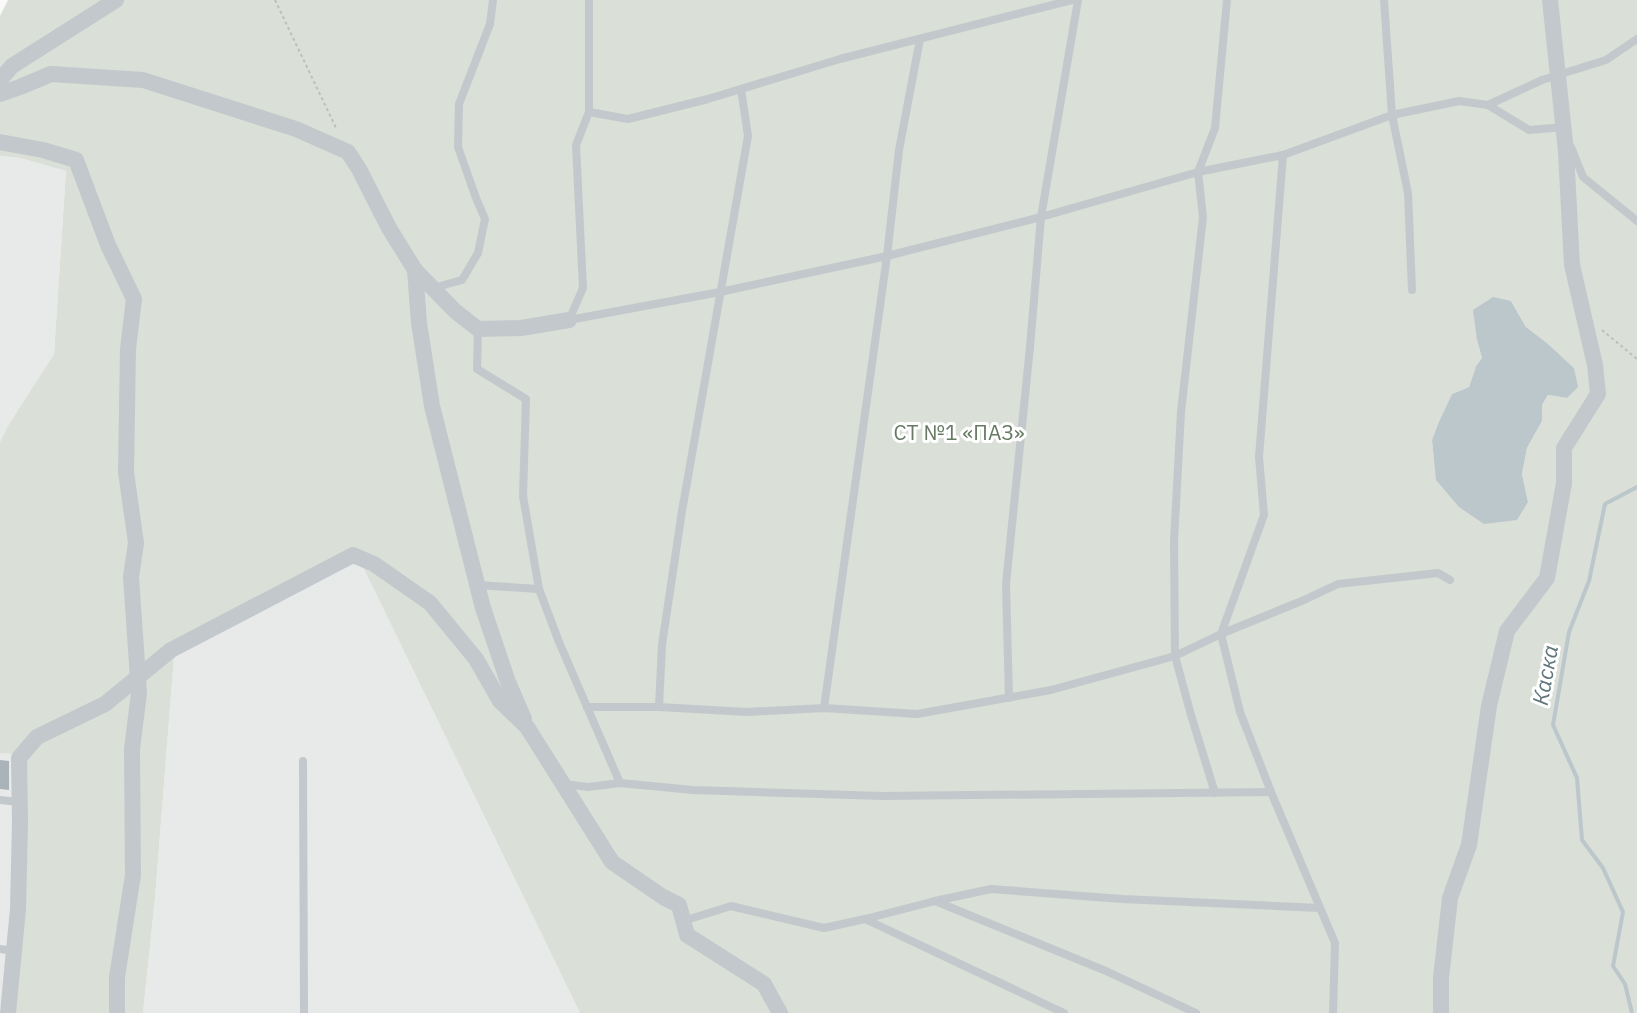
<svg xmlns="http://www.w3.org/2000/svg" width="1637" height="1013" font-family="'IBM Plex Sans',sans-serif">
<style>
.built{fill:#e8e9e9}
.green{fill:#dadfd7;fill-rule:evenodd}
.water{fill:#bbc7cb}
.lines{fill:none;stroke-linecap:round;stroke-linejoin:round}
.stream{stroke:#bbc7cb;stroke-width:4}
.building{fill:#aab3b9}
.path{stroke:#bbbfc2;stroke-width:2;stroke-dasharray:3 3;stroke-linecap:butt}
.lane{stroke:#c3c8cc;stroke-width:8}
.street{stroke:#c3c8cc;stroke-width:16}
.labels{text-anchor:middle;stroke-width:6;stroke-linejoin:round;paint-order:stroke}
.park-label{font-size:21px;fill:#687a64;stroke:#fff}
.water-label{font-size:22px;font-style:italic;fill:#60757c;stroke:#fff}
</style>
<rect width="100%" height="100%" fill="#fafaf8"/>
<g class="built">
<polygon points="0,156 20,158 66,171 54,354 9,424 0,442"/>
<polygon points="351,563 363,567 580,1013 143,1013 155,898 174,655"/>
<polygon points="0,753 15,754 14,907 0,1013"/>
</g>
<path class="green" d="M 8,0 L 1637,0 L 1637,1013 L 580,1013 L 363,567 L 351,563 L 174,656 L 155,898 L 143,1013 L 4,1013 L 14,907 L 15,754 L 0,753 L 0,442 L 9,424 L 54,354 L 66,171 L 20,158 L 0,156 L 0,16 ZM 1511,301 L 1526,327 L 1547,343 L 1574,368 L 1567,398 L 1548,395 L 1542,405 L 1542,421 L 1527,448 L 1522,474 L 1528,502 L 1434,459 L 1432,440 L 1452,394 L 1469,387 L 1476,366 L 1482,358 L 1477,340 Z"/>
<polygon class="water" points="1493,297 1511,301 1526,327 1547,343 1574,368 1578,387 1567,398 1548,395 1542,405 1542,421 1527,448 1522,474 1528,502 1517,520 1484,524 1459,507 1436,480 1432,440 1439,422 1452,394 1469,387 1476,366 1482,358 1477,340 1473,310"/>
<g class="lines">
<polyline class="stream" points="1632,1013 1625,984 1613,966 1623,912 1603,868 1582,840 1577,778 1553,725 1569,632 1589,581 1605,504 1637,487"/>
</g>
<polygon class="building" points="0,760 9,761 9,790 0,789"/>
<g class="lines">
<g class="path">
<polyline points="275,0 337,130"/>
<polyline points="1602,330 1637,359"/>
</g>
<g class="lane">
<polyline points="1384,0 1392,115 1408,193 1412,290"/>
<polyline points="1488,105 1542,80 1606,60 1637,39"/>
<polyline points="589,112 628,119 708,99 840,59 1072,0"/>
<polyline points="1571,147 1583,177 1637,221"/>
<polyline points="1283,155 1259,457 1264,515 1221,634 1240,712 1271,792 1335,943 1333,1013"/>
<polyline points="433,288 462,280 478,253 485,219 476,198 458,147 459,104 490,24 493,0"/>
<polyline points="569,320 720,292 887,256 1041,217 1198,172 1283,155 1392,115 1459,101 1488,105 1529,130 1564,127 1565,130"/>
<polyline points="569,320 583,288 576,145 589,112 589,0"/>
<polyline points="478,329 477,369 526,399 523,496 539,589 559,642 620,783"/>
<polyline points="477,585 539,589"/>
<polyline points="1009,698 1006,584 1030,347 1041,217 1078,0"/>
<polyline points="587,707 659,707 747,712 824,708 917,714 1051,690 1175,656 1221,634 1304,600 1338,584 1438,573 1450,580"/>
<polyline points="659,707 662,645 682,511 748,136 741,89"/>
<polyline points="824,708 887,256 899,150 920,39"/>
<polyline points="303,761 304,1013"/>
<polyline points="564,784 588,787 620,783 693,790 883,796 1271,792"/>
<polyline points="1215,793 1191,715 1175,656 1174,541 1181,412 1203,217 1198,172 1215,128 1227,0"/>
<polyline points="0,800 20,802"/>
<polyline points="935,901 991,889 1122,899 1320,908"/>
<polyline points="865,919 1064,1013"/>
<polyline points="683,921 731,906 824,928 865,919 935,901 1106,971 1196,1013"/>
<polyline points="0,949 14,951"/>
</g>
<g class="street">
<polyline points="0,80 12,66 116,0"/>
<polyline points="0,94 20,87 51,74 143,80 296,129 348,152 359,169 389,228 415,270 455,311 478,329 521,328 569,320"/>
<polyline points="0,142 43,150 76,160 108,245 134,299 128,349 126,472 136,543 131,577 139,693 132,749 133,875 117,977 117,1013"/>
<polyline points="415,270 419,323 432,406 483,608 508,682 524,719"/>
<polyline points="8,1013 18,909 20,821 19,758 37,737 105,704 171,650 353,555 374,564 430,603 476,659 500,701 527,727 612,862 663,897 679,905 687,935 764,984 780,1013"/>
<polyline points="1441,1013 1441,978 1450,898 1469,845 1489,706 1507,631 1547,578 1564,483 1564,448 1598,394 1595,365 1572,265 1566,152 1550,0"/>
</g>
</g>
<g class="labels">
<g class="park-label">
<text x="959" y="440">СТ №1 «ПАЗ»</text>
</g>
<g class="water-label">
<text transform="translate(1545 675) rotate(-80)" y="8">Каска</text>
</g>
</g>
</svg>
